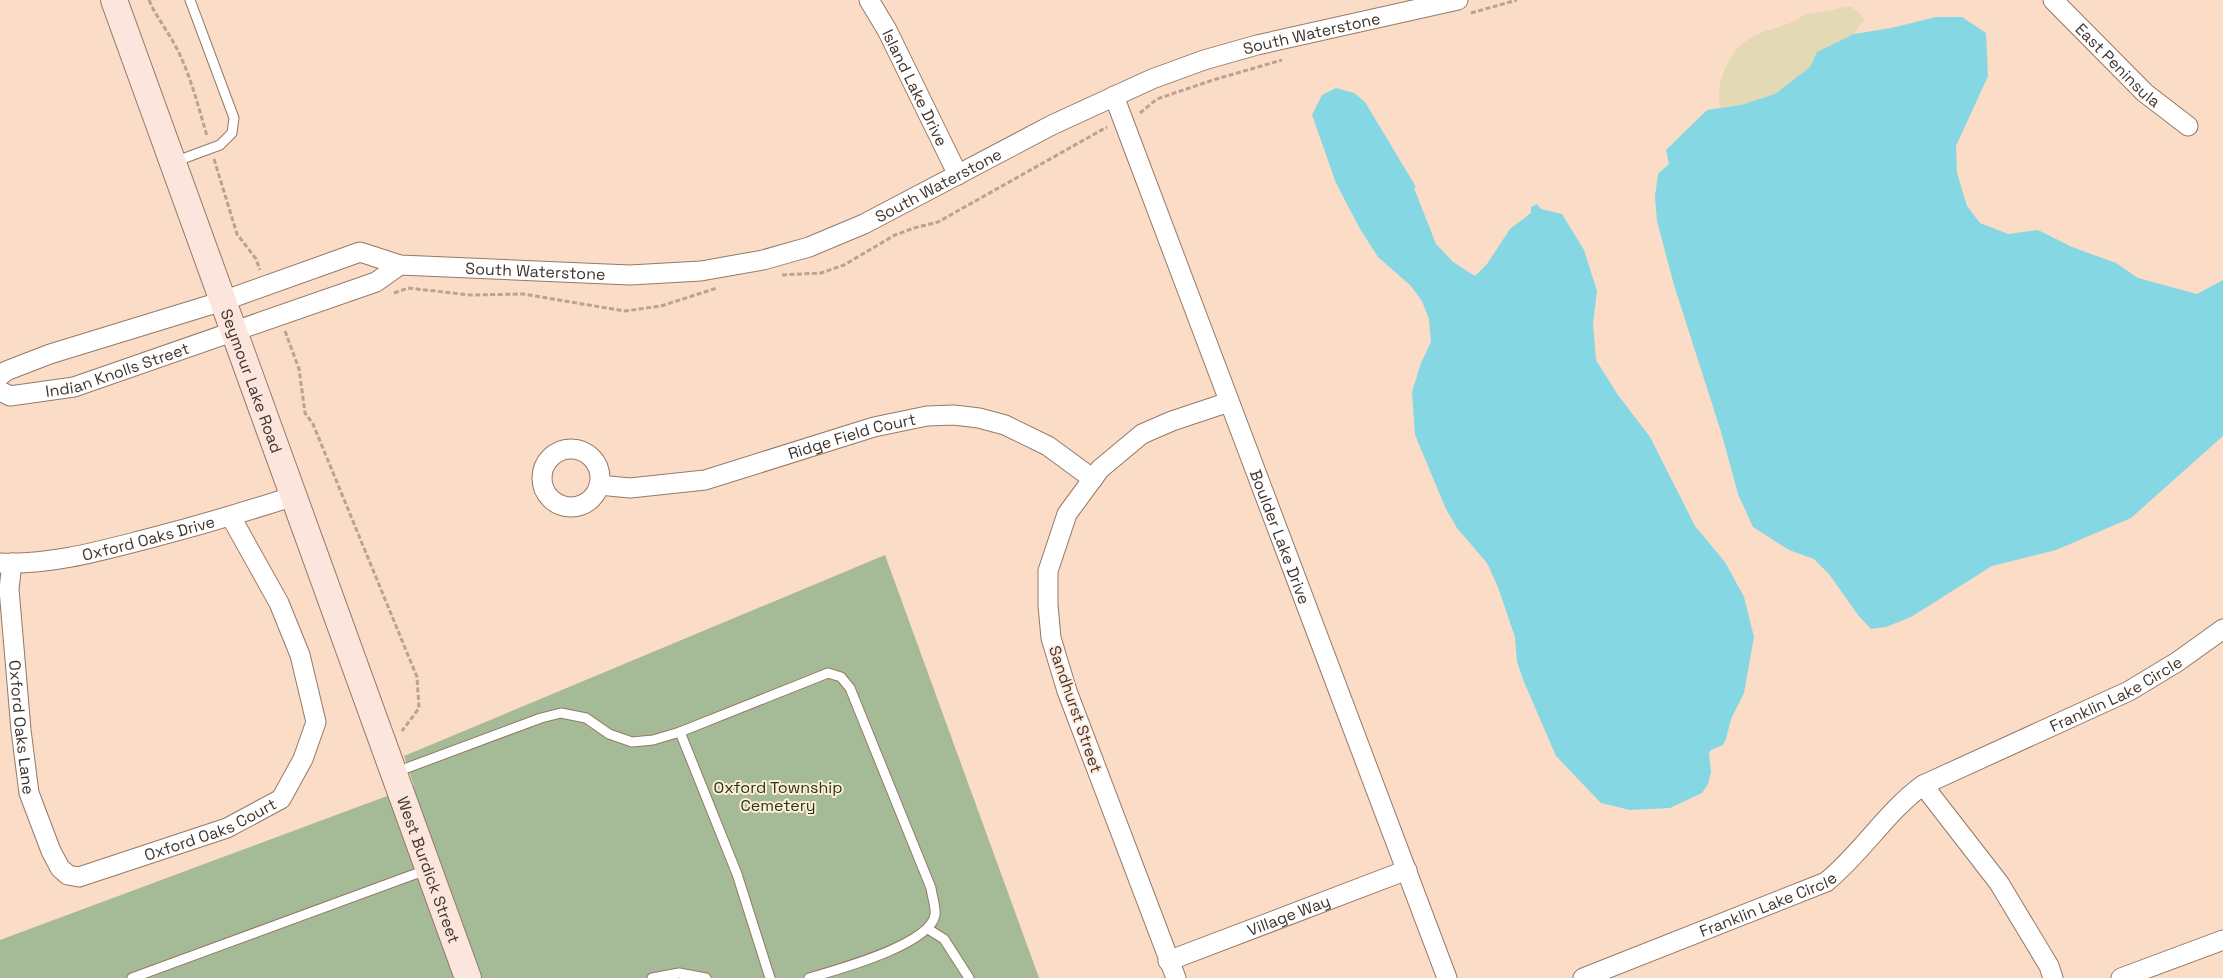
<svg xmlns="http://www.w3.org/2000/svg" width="2223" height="978" font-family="'Space Grotesk',sans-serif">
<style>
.green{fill:#a5ba97}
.sand{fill:#e3d9b5}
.water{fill:#85d7e3}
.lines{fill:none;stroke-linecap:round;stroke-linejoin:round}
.lane-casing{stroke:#957966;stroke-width:11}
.street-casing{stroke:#957966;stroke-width:21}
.secondary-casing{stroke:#957966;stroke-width:28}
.path{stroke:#bba292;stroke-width:3;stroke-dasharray:5 2.5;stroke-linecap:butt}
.lane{stroke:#fff;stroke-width:9}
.street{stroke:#fff;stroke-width:19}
.secondary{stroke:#fbe5dd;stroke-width:26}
.labels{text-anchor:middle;stroke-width:4;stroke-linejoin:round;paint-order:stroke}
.street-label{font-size:16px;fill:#40342c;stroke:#ffecdf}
.park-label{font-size:16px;fill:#203d03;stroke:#ffecdf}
</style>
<rect width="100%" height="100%" fill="#fbdcc7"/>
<polygon class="green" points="885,555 1039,978 0,978 0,940 414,786 404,756"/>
<path class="sand" d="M 1844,7 L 1852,7 L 1865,19 L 1854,34 L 1817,52 L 1810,67 L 1775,94 L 1741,105 L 1720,108 C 1718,96 1719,85 1723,74 C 1735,41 1754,34 1785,25 C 1793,23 1799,17 1806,15 C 1818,12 1831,11 1844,7 Z"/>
<g class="water">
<polygon points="1936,17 1962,17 1986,33 1988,76 1956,146 1957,173 1967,206 1980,223 2008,234 2038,230 2072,247 2116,263 2138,278 2197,294 2223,280 2223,436 2131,518 2056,550 1992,566 1911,617 1886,627 1871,629 1858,615 1829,574 1814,559 1789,550 1753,527 1738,494 1722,435 1674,285 1657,221 1655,196 1658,174 1669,164 1666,150 1707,110 1741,105 1775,94 1810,67 1817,52 1854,34 1891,28"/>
<polygon points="1336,88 1354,93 1365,102 1416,187 1414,188 1436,244 1453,262 1475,276 1487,264 1510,229 1531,213 1531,207 1537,204 1541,209 1562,214 1584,250 1597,291 1593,323 1596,360 1618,395 1650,437 1695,526 1725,562 1744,597 1754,637 1744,693 1731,719 1726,739 1723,745 1711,750 1709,753 1711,772 1708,784 1702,793 1670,808 1630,810 1601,803 1556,756 1524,682 1517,662 1515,637 1498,587 1487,563 1457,528 1446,509 1415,435 1412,392 1421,363 1431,342 1429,319 1422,301 1410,285 1378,257 1360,229 1336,183 1312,115 1322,95"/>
</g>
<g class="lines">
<defs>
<g id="lane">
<polyline points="174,162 220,145 232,133 234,118 190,0"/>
<polyline points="680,732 737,874 770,978"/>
<path d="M 396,772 L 541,718 L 561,713 L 586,718 L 609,734 L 632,742 L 653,740 L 680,732 L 828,673 L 841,677 L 850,688 L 931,888 C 932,896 936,907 935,915 C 930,945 836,970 809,978"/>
<polyline points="928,929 944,939 969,978"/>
<polyline points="132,978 426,870"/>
<polyline points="652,978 679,973 706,978"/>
</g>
<g id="street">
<path id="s1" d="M 869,0 L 887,30 L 958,175"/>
<path id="s2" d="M 2053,0 L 2145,93 L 2188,126"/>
<path id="s3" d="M 1114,96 L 1447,978"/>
<path id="s4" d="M 0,376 L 6,371 L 50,354 L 223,301 L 360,252 L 400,265 L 630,275 L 701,271 L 763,260 L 809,247 L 864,224 L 1052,125 L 1152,79 L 1204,60 L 1257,45 L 1458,0"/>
<path id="s5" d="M 0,391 L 10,396 L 74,387 L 376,282 L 400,265"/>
<circle cx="571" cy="478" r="29"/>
<path id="s6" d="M 599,485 L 630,488 L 705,480 L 874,427 L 927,416 L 954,415 L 979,418 L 1005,425 L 1048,446 L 1093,479"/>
<path id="s7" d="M 1,563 C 51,565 100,551 147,539 C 197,526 245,512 294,496"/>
<path id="s8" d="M 12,563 L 9,589 L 21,730 L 29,793 L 51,851 L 60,868 L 68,875 L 79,877 L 227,828 L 281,799 L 303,759 L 316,722 L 300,655 L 279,603 L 231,517"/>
<polyline points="1923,785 1999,883 2049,966 2053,978"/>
<path id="s9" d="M 1168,961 L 1407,870"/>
<polyline points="1176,978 1067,691 1051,638 1048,605 1048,571 1067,514 1100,469 1142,434 1172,421 1229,402"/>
<path id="s10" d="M 1583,978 L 1826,882 C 1862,853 1885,813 1923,785 L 2129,691 L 2177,662 L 2223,629"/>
<polyline points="2121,978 2223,940"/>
</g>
<g id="secondary">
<path id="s11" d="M 114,0 L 468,978"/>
</g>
</defs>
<use href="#lane" class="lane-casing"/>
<use href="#street" class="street-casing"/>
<use href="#secondary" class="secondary-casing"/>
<g class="path">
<path d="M 149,0 C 156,17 168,31 176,47 C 191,76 198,106 207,136"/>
<polyline points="1471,13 1517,0"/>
<polyline points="1140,113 1157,99 1213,80 1282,60"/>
<polyline points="214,159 237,234 256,259 260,270"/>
<polyline points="782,275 821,273 844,265 895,235 914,228 938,222 1107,127"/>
<polyline points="394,293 408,288 470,295 523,294 625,311 661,306 717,288"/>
<polyline points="285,331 299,369 305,413 313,424 417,677 419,708 402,731"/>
</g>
<use href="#lane" class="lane"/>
<use href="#street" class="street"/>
<use href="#secondary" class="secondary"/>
</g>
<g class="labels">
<g class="street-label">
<text dy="6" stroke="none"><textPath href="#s4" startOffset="1384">South Waterstone</textPath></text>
<text dy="6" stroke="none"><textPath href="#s2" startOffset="92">East Peninsula</textPath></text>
<text dy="6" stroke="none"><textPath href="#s1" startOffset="99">Island Lake Drive</textPath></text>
<text dy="6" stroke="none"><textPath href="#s4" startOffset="979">South Waterstone</textPath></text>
<text dy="6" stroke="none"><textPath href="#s4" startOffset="559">South Waterstone</textPath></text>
<text dy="6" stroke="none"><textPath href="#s5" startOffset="122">Indian Knolls Street</textPath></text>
<text dy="6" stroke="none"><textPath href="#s11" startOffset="405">Seymour Lake Road</textPath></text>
<text dy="6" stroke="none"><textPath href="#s6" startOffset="260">Ridge Field Court</textPath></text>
<text dy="6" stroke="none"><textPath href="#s3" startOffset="471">Boulder Lake Drive</textPath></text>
<text dy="6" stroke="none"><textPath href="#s7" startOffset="150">Oxford Oaks Drive</textPath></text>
<text dy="6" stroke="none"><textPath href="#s10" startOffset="612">Franklin Lake Circle</textPath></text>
<text transform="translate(1076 709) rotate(71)" y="6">Sandhurst Street</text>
<text dy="6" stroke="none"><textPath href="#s8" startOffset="165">Oxford Oaks Lane</textPath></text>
<text dy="6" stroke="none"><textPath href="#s8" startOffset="474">Oxford Oaks Court</textPath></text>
<text dy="6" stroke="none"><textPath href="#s11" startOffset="925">West Burdick Street</textPath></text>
<text dy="6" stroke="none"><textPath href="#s10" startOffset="199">Franklin Lake Circle</textPath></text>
<text dy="6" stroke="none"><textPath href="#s9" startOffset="129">Village Way</textPath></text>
</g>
<g class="park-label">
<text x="778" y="793">Oxford Township<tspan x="778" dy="18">Cemetery</tspan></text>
</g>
</g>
</svg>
